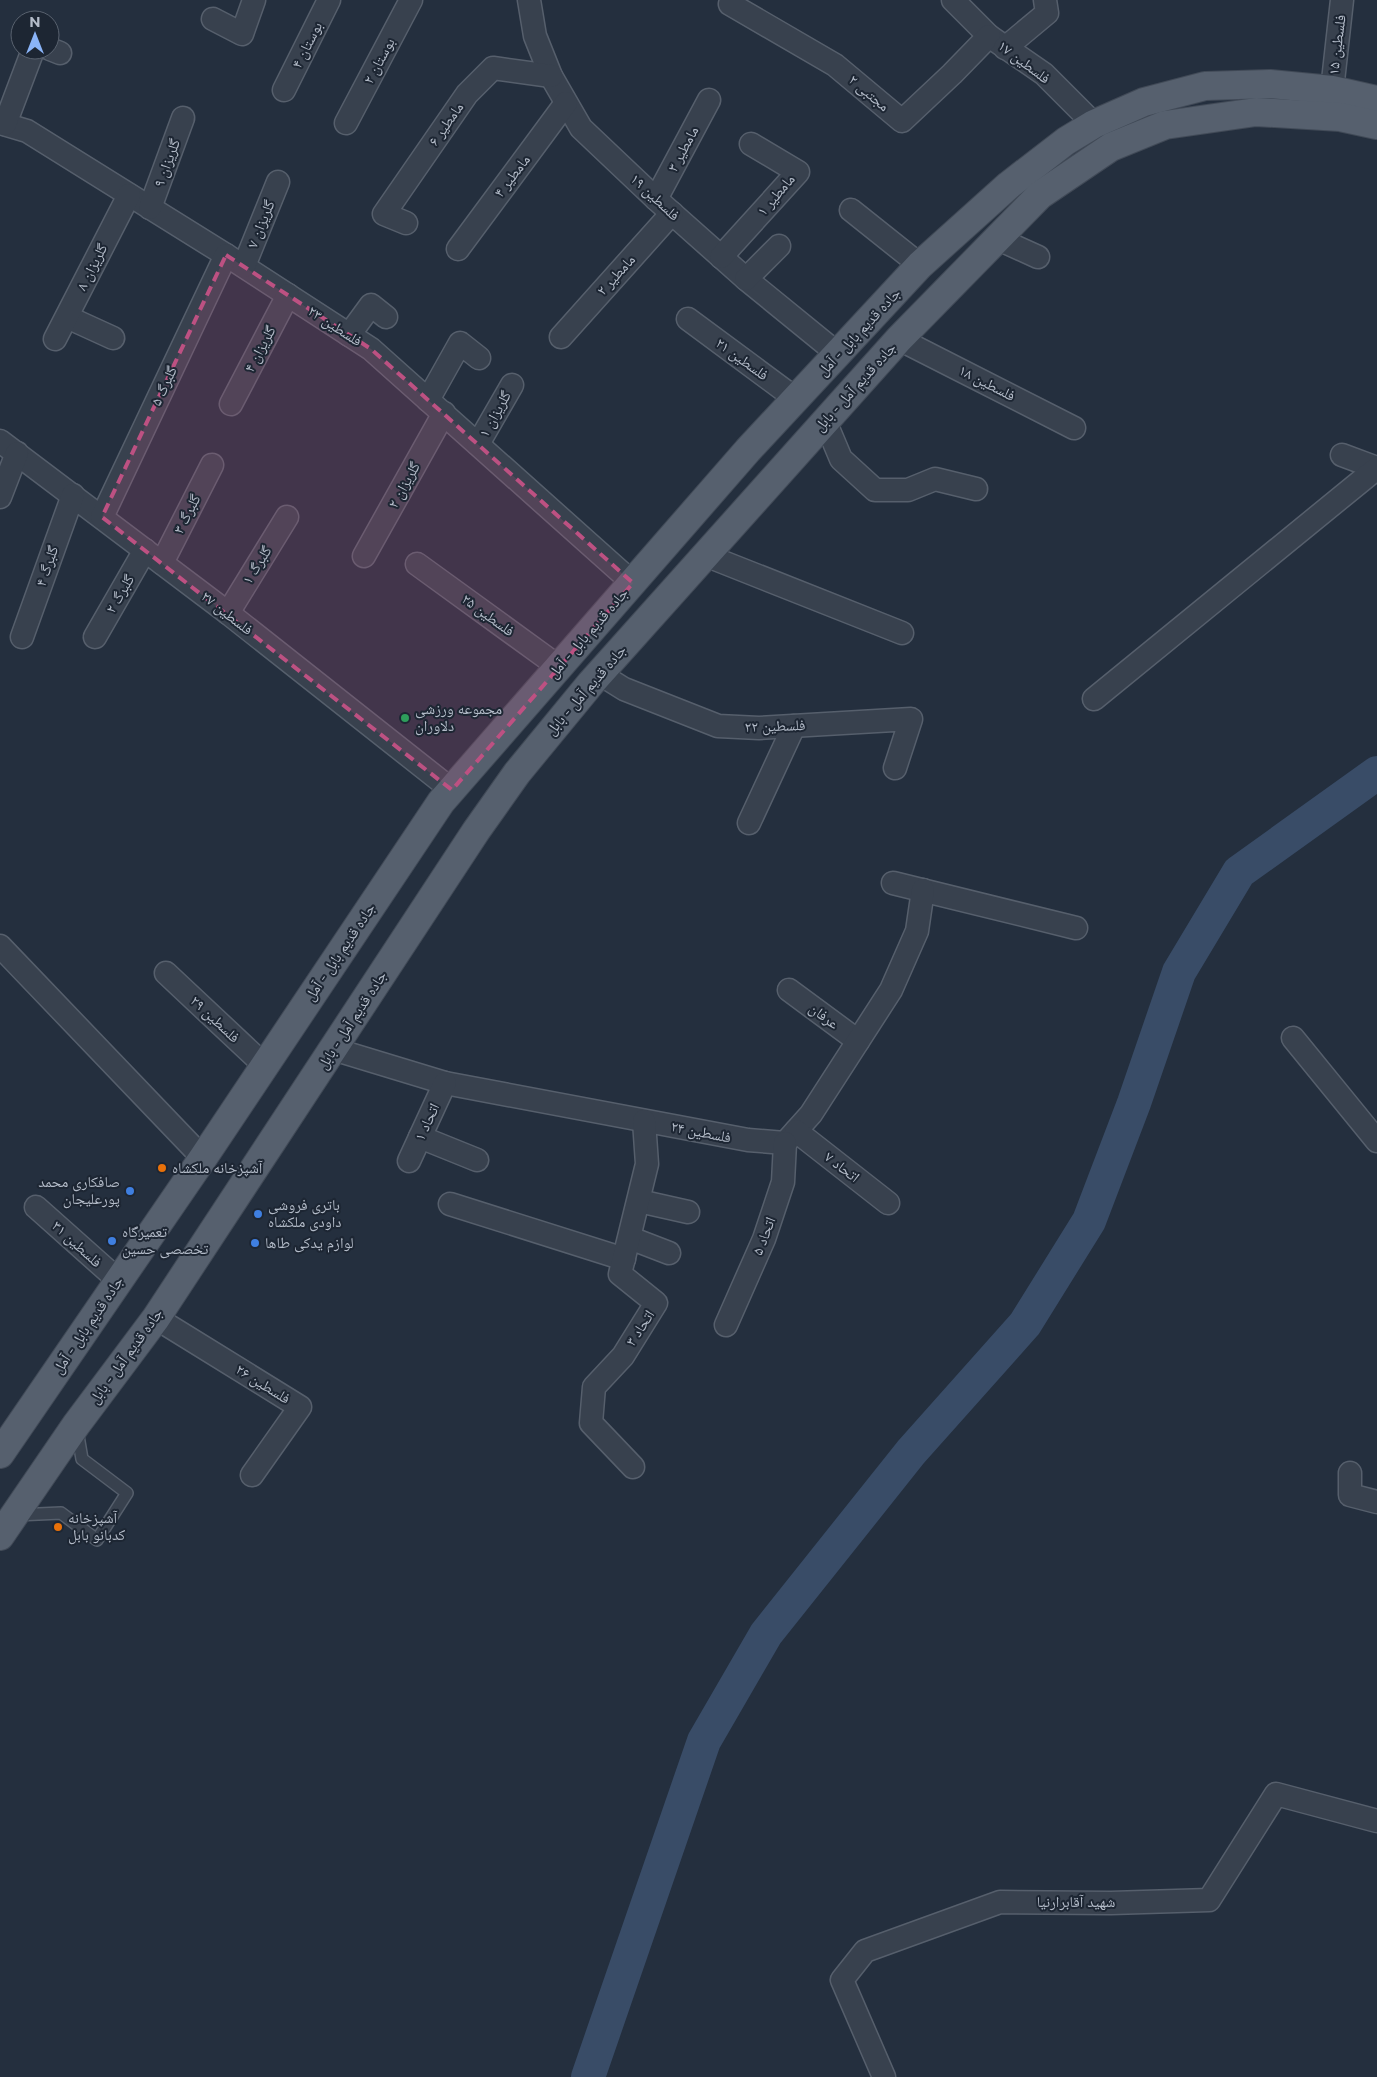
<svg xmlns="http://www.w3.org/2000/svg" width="1377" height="2077" font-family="Montserrat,'Noto Naskh Arabic',sans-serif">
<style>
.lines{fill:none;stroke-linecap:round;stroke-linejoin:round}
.river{stroke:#394c67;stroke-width:34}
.service-casing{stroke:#565f6c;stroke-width:14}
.minor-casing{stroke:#565f6c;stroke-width:25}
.primary-casing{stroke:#414a57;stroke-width:30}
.service{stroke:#38414e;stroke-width:11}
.minor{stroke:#38414e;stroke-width:22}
.primary{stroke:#56606e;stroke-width:28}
.marked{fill:#bd5182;fill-opacity:0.2;stroke:#bd5182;stroke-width:4;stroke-dasharray:10 6;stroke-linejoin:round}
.leisure-dot{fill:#2e9e5b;stroke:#1d2633;stroke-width:2}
.food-dot{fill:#e8710a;stroke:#1d2633;stroke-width:2}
.shop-dot{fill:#3f7fe0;stroke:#1d2633;stroke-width:2}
.labels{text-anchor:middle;stroke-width:4;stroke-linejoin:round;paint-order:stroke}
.street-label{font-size:15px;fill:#b4bcc9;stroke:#1d2633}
.poi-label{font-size:15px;fill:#b4bcc9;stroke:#1d2633;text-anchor:start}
</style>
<rect width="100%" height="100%" fill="#242f3e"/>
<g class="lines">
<polyline class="river" points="588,2077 704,1741 766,1634 911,1452 1025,1324 1089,1221 1134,1103 1179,972 1239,872 1377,773"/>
<defs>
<polyline id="service" points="16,1515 61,1513 97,1540 127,1493 82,1459 77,1430"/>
<g id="minor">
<polyline points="529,0 535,36 551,76 581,128 656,199 746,279 838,354"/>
<polyline points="953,0 989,36 1044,74 1094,124"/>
<polyline points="730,4 835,65 902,121 952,74 989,36"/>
<polyline points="213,19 242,34 254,0"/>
<polyline points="1005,48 1047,13 1045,0"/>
<polyline points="50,49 60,53"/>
<polyline points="284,90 329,0"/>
<polyline points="1332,90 1342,0"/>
<polyline points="0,123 27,131 226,255 371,349 633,583"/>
<polyline points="346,123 411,0"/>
<polyline points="5,124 33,50"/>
<polyline points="656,199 709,100"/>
<polyline points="150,208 183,118"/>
<polyline points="851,210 920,265"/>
<polyline points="406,223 384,214 467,94 493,68 551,76"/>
<polyline points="996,238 1038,257"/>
<polyline points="458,249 566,103"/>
<polyline points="721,257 798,172 751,144"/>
<polyline points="244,266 278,182"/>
<polyline points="746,279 779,246"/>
<polyline points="67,317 113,338"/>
<polyline points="688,319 796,399"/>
<polyline points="349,335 371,305 386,317"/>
<polyline points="561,337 672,213"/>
<polyline points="55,339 129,195"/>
<polyline points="899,339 1074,428"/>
<polyline points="428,400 460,343 479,358"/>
<polyline points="231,404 288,295"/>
<polyline points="825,421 841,459 875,490 908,490 935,479 976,489"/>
<polyline points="0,441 228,613 452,790"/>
<polyline points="478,444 512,385"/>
<polyline points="1342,455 1377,468"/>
<polyline points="0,497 17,453"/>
<polyline points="102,517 226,255"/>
<polyline points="705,555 902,633"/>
<polyline points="364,556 444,413"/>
<polyline points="162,563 212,465"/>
<polyline points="417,564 559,667"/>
<polyline points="228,613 287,517"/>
<polyline points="22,637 73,495"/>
<polyline points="95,637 145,550"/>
<polyline points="600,674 624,689 718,726 759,728 911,719 895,768"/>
<polyline points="1094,699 1377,468"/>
<polyline points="749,823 794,726"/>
<polyline points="893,883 1076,928"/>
<polyline points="0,946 203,1158"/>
<polyline points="166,973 264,1065"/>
<polyline points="789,990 858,1041"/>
<polyline points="1293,1038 1377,1141"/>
<polyline points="333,1049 445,1083 748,1140 785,1143 811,1114 891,990 917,931 923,890"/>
<polyline points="796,1131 888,1203"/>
<polyline points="420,1137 477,1160"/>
<polyline points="409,1161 445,1083"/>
<polyline points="639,1201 688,1212"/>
<polyline points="450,1204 624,1259"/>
<polyline points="36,1207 118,1280"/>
<polyline points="630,1238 669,1253"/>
<polyline points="156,1318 300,1407 252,1475"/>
<polyline points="726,1325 764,1239 783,1182 785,1143"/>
<polyline points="633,1467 591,1423 594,1387 623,1356 656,1303 620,1274 647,1164 644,1121"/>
<polyline points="1350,1473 1350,1495 1377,1502"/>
<polyline points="884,2077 842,1980 865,1951 1000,1902 1111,1903 1209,1900 1276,1794 1377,1821"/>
</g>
<g id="primary">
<polyline points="0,1454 203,1158 441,802 748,450 920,265 1009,185 1066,141 1094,124 1144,102 1205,86 1270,84 1332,90 1377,100"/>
<polyline points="0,1536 76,1425 156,1318 476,831 517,773 591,683 899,339 1040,195 1111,147 1165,125 1256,112 1340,117 1377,125"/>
</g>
</defs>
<use href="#service" class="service-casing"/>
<use href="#minor" class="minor-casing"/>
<use href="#primary" class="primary-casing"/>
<use href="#service" class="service"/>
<use href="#minor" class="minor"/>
<use href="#primary" class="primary"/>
</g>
<path class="marked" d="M 226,255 L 371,349 L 633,583 L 452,790 L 102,517 Z"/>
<circle class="leisure-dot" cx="405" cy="718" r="5"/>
<g class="food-dot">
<circle cx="162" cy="1168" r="5"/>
<circle cx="58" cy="1527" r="5"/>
</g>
<g class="shop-dot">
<circle cx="130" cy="1191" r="5"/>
<circle cx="258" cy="1214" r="5"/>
<circle cx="112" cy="1241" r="5"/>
<circle cx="255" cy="1243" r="5"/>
</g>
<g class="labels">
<g class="street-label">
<text transform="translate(307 45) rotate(-63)" y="5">بوستان ۴</text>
<text transform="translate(1337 45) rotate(-83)" y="5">فلسطین ۱۵</text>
<text transform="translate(379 61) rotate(-62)" y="5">بوستان ۲</text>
<text transform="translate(1024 62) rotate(37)" y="5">فلسطین ۱۷</text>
<text transform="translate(869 93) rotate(40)" y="5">مجتبی ۲</text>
<text transform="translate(446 124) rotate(-55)" y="5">مامطیر ۶</text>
<text transform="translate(683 149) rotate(-62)" y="5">مامطیر ۳</text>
<text transform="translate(167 163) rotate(-70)" y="5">گلریزان ۹</text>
<text transform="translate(512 176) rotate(-53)" y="5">مامطیر ۴</text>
<text transform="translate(776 195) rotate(-50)" y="5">مامطیر ۱</text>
<text transform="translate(655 197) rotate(43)" y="5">فلسطین ۱۹</text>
<text transform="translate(261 224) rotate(-68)" y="5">گلریزان ۷</text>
<text transform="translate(92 267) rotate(-63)" y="5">گلریزان ۸</text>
<text transform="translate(616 275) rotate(-48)" y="5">مامطیر ۲</text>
<text transform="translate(335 326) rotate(33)" y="5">فلسطین ۲۳</text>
<text transform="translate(859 332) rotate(-47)" y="5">جاده قدیم بابل - آمل</text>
<text transform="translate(260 349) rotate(-62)" y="5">گلریزان ۴</text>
<text transform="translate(742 359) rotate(36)" y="5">فلسطین ۲۱</text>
<text transform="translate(987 383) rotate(27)" y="5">فلسطین ۱۸</text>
<text transform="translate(164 386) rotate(-65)" y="5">گلبرگ ۵</text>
<text transform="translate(855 387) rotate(-48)" y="5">جاده قدیم آمل - بابل</text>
<text transform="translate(495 414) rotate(-61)" y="5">گلریزان ۱</text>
<text transform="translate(404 485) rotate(-61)" y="5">گلریزان ۲</text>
<text transform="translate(187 514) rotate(-63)" y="5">گلبرگ ۳</text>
<text transform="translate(257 565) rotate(-58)" y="5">گلبرگ ۱</text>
<text transform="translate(47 566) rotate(-71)" y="5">گلبرگ ۴</text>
<text transform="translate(120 594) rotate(-60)" y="5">گلبرگ ۲</text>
<text transform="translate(227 613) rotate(38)" y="5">فلسطین ۲۷</text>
<text transform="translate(488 615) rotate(36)" y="5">فلسطین ۲۵</text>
<text transform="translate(588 633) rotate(-49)" y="5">جاده قدیم بابل - آمل</text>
<text transform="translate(586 690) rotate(-49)" y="5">جاده قدیم آمل - بابل</text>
<text transform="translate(775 726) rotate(-2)" y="5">فلسطین ۲۲</text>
<text transform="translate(340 952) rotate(-56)" y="5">جاده قدیم بابل - آمل</text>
<text transform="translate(824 1016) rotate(37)" y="5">عرفان</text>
<text transform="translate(215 1019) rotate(43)" y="5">فلسطین ۲۹</text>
<text transform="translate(352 1020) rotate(-57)" y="5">جاده قدیم آمل - بابل</text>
<text transform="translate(427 1122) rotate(-65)" y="5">اتحاد ۱</text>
<text transform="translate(701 1132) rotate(11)" y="5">فلسطین ۲۴</text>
<text transform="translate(842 1167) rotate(38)" y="5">اتحاد ۷</text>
<text transform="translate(764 1236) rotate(-69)" y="5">اتحاد ۵</text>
<text transform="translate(77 1244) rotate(42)" y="5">فلسطین ۳۱</text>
<text transform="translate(88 1325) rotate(-56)" y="5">جاده قدیم بابل - آمل</text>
<text transform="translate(640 1328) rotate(-57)" y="5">اتحاد ۳</text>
<text transform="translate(126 1356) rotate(-54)" y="5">جاده قدیم آمل - بابل</text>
<text transform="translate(263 1384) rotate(32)" y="5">فلسطين ٢۶</text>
<text x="1076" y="1907">شهید آقابرارنیا</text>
</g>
<g class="poi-label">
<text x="415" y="714">مجموعه ورزشی<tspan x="415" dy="17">دلاوران</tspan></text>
<text x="172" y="1173">آشپزخانه ملکشاه</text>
<text x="120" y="1187" text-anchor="end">صافکاری محمد<tspan x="120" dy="17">پورعلیجان</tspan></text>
<text x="268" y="1210">باتری فروشی<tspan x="268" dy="17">داودی ملکشاه</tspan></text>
<text x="122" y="1237">تعمیرگاه<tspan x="122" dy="17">تخصصی حسین</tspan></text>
<text x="265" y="1248">لوازم یدکی طاها</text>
<text x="68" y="1523">آشپزخانه<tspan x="68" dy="17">کدبانو بابل</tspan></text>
</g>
</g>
<g transform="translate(35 35)"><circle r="24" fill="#1d2633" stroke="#59626f"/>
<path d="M0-4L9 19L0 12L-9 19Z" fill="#8ab4f8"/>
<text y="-8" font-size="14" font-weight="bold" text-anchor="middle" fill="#b4bcc9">N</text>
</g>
</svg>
